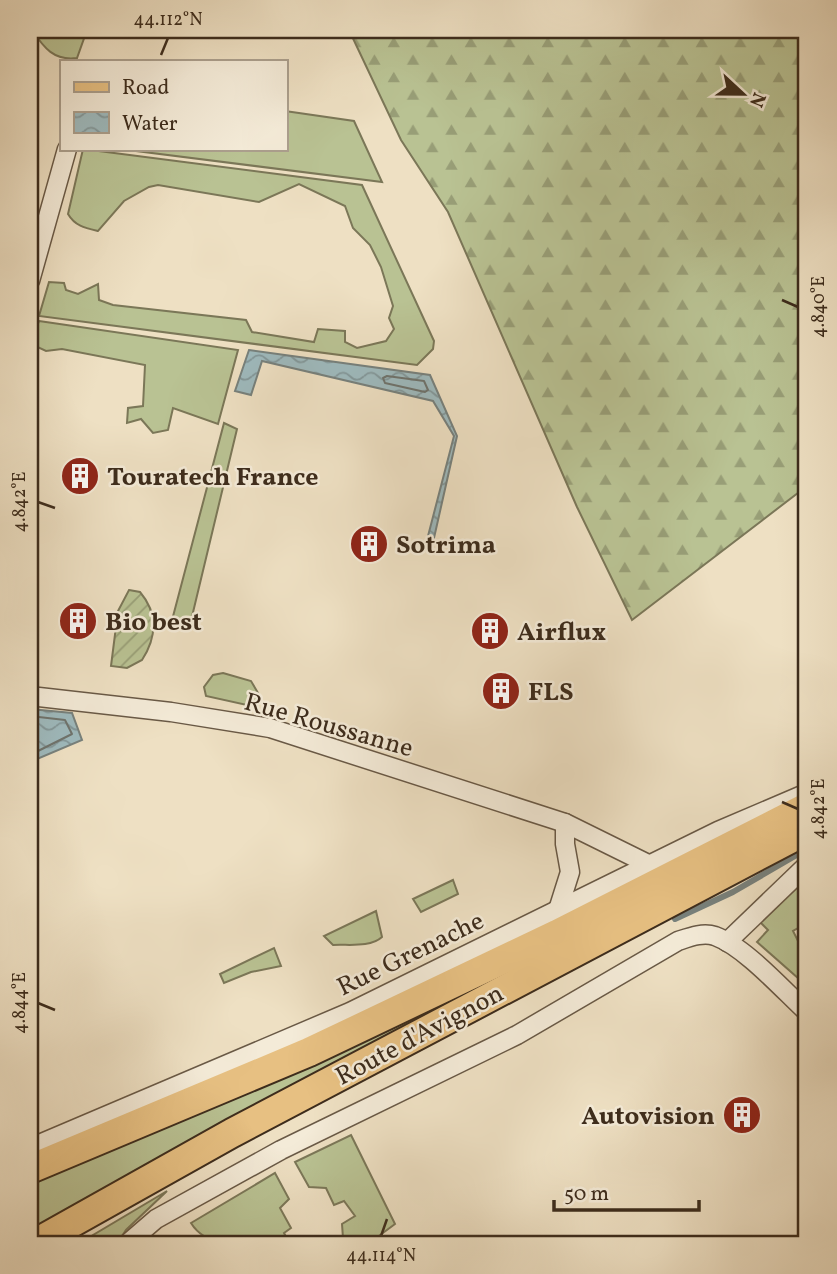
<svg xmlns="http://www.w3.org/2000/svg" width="837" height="1274" font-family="Vollkorn,serif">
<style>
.grass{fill:#b9c293;stroke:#7b7758;stroke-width:2}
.forest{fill:url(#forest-firs);stroke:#7b7758;stroke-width:2}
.garden{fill:url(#garden-furrows);stroke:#7b7758;stroke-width:2}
.water{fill:url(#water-waves);stroke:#77817d;stroke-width:2}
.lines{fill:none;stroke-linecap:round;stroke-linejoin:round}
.shore{stroke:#6e736d;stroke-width:2}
.stream{stroke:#77817d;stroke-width:6}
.street-casing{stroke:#695946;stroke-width:21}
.primary-casing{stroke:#3d2c1c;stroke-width:32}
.street{stroke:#f4ebd8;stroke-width:18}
.primary{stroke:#e7c082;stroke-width:28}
.ticks{fill:none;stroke:#3d2c1c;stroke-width:2.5}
.labels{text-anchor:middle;stroke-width:5;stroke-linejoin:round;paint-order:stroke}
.poi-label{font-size:26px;font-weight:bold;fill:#3d2c1c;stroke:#f4ebd8;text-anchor:start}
.street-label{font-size:26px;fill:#3d2c1c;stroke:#f4ebd8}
.neatline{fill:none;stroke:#3d2c1c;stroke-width:2.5}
.ticks-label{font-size:18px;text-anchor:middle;fill:#3d2c1c}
</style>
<defs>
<pattern id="forest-firs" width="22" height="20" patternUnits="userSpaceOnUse" patternTransform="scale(1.75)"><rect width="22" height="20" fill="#b9c293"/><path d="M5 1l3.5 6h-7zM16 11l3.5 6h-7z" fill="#989e77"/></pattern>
<pattern id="garden-furrows" width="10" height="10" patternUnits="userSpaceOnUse" patternTransform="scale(1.75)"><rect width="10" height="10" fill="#b9c293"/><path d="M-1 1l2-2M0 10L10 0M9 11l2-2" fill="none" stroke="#989e77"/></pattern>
<pattern id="water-waves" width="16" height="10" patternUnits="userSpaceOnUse" patternTransform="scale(1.75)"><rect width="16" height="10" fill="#9ebabe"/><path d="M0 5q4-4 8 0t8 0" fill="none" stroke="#82979a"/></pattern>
</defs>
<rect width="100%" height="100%" fill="#eee0c3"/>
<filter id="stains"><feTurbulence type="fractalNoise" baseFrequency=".00286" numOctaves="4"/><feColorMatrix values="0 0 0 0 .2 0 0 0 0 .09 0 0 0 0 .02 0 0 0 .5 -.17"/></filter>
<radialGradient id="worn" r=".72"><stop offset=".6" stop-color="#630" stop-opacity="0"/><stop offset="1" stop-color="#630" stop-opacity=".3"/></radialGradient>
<g class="grass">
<path d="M 32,30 L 87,30 L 77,58 C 54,61 44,48 32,30 Z"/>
<polygon points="285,111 354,121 382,182 120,149 285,149"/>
<path d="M 83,149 L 362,185 L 434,341 L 433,349 L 417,365 L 39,316 L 49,282 L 64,283 L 66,290 L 78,294 L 98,284 L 99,300 L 113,305 L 246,320 L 252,332 L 314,342 L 318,329 L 345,331 L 345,342 L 357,348 L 386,341 L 394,329 L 389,318 L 393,306 L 381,267 L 370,245 L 353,228 L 345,206 L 299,184 L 259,202 L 158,185 L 149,187 L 124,201 L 98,231 C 85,228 75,226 68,214 Z"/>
<polygon points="39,321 238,350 218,424 173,408 168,430 153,433 141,419 127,423 128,408 143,406 145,365 62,349 46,351 31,344"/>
<polygon points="224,423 237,429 189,629 171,624"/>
<polygon points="223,673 251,681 261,698 256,707 206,696 204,687 213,675"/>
<polygon points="807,878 807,923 793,931 807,959 807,986 757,942 768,930 760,922"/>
<polygon points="453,880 458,894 421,912 413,899"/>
<path d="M 376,911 L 382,937 C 370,948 348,944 333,945 L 324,936 Z"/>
<polygon points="580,936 30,1234 30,1180"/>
<polygon points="274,948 281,966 251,972 224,983 220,974"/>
<polygon points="351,1135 395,1224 368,1244 332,1244 343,1238 342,1224 355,1216 344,1201 334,1205 326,1188 309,1187 295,1162"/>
<path d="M 275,1173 L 289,1199 L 280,1208 L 291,1228 L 284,1233 L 290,1244 C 258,1244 210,1254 191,1223 Z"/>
<polygon points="167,1191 126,1230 117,1244 78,1244"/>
</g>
<polygon class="forest" points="349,30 807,30 807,486 632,620 577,507 448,212 401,140"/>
<path class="garden" d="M 129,590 L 140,592 C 158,613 157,637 142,660 L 127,668 L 111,666 L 118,611 Z"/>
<g class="water">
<polygon points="249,350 430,375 457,436 434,538 428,536 454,436 433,401 262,361 251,395 235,391"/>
<polygon points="30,709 72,713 82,740 30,762"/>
</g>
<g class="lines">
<g class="shore">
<polygon points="387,376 424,381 428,390 425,392 385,383 383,378"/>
<polyline points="30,716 65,720 72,734 30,755"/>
</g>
<polyline class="stream" points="675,919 733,892 807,849"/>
<defs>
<g id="street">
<polyline points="30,281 67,149"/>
<polyline points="30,696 171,712 270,728 565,823 648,864"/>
<polyline points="558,910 570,872 565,844 565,823"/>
<polyline points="727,942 807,865"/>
<polyline points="30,1148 350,1012 718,831 807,793"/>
<path d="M 127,1244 L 156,1219 L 281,1150 L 517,1035 L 678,941 C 690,937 703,932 715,936 C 745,947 783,990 807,1012"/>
</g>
<g id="primary">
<polyline points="30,1169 309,1052 557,934 807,807"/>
<polyline points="34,1244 232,1133 807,830"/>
</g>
</defs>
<use href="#street" class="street-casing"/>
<use href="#primary" class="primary-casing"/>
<use href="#street" class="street"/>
<use href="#primary" class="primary"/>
</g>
<path class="ticks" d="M 161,55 L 168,38M 782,300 L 798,307M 38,502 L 55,508M 782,802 L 798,809M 38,1003 L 55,1010M 381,1236 L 387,1219"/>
<defs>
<symbol id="building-disc" viewBox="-11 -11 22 22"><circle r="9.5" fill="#8f2418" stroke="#f4ebd8"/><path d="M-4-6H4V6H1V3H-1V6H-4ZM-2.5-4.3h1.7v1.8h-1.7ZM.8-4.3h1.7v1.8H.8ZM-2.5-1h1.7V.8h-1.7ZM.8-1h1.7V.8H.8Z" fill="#fff"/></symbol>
</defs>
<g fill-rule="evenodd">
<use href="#building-disc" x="58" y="454" width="44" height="44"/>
<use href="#building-disc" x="347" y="522" width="44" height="44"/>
<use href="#building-disc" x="56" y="599" width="44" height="44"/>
<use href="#building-disc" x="468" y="609" width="44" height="44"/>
<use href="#building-disc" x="479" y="669" width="44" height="44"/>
<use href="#building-disc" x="720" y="1093" width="44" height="44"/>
</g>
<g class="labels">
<g class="poi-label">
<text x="107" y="485">Touratech France</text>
<text x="396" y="553">Sotrima</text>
<text x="105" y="630">Bio best</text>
<text x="517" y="640">Airflux</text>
<text x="528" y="700">FLS</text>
<text x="715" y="1124" text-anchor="end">Autovision</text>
</g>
<g class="street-label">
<text transform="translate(329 724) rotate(16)" y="9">Rue Roussanne</text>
<text transform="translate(410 953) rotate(-26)" y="9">Rue Grenache</text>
<text transform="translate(419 1034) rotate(-28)" y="9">Route d'Avignon</text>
</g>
</g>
<rect width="837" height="1274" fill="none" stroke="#eee0c3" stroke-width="77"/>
<rect x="60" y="60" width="228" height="91" fill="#f4ebd8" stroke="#ab9f8d" stroke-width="2"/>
<rect x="74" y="82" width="35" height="10" fill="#e7c082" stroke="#ab9f8d" stroke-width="2"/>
<text x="122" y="94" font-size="21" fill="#3d2c1c">Road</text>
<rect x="74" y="112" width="35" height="21" fill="url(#water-waves)" stroke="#ab9f8d" stroke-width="2"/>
<text x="122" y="130" font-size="21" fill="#3d2c1c">Water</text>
<g transform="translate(743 94) rotate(112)" stroke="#f4ebd8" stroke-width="5" paint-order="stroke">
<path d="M0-5L12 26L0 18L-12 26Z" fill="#3d2c1c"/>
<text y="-10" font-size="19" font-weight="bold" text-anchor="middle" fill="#3d2c1c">N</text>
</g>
<path d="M554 1200v10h145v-10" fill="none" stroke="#3d2c1c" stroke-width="3.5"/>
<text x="564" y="1200" font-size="21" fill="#3d2c1c" stroke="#f4ebd8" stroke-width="5" paint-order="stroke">50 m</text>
<rect x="38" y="38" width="760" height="1198" class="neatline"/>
<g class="ticks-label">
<text x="168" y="25">44.112°N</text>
<text transform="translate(818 307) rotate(-90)" y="6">4.840°E</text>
<text transform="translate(19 502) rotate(-90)" y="6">4.842°E</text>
<text transform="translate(818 809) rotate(-90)" y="6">4.842°E</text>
<text transform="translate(19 1003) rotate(-90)" y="6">4.844°E</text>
<text x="381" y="1261">44.114°N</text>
</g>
<rect width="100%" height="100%" filter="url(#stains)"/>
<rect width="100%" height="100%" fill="url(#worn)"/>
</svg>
